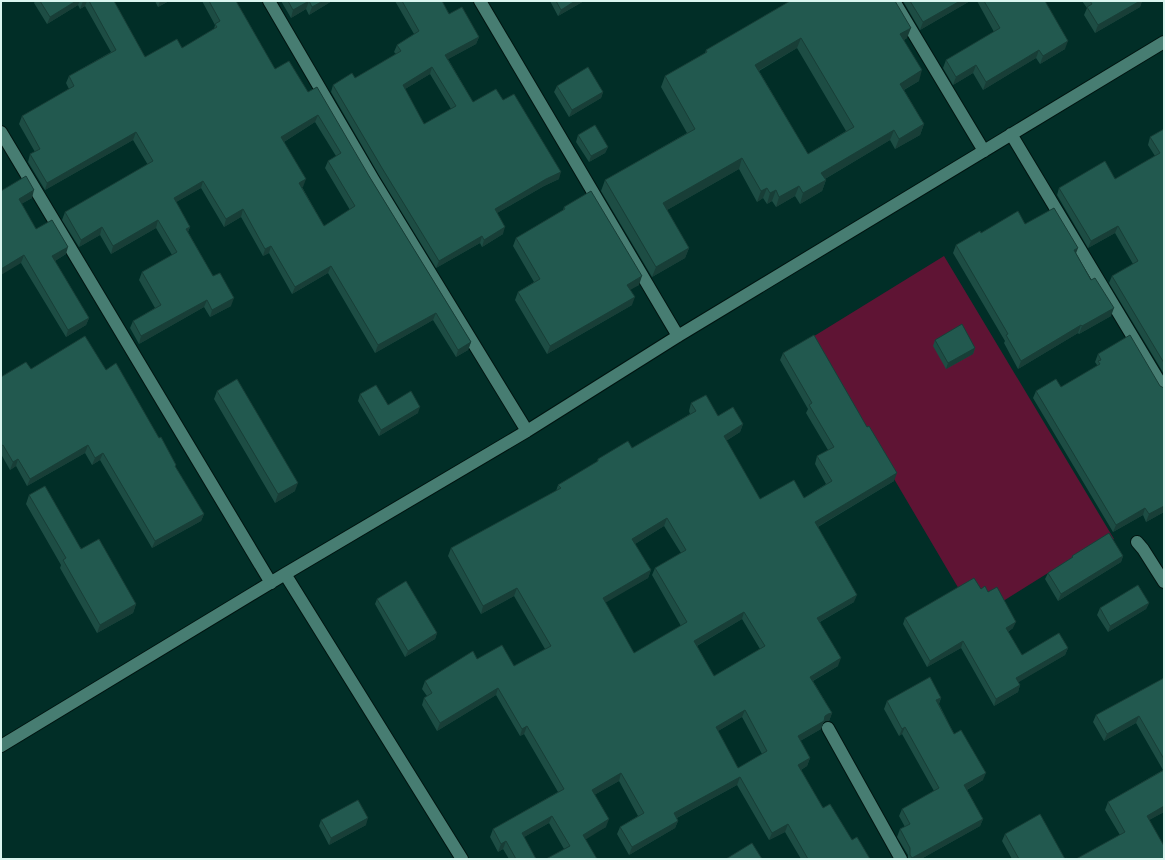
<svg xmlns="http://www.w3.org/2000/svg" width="1165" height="860" viewBox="0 0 1165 860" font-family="Overpass,sans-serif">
<rect width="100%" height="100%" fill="#012e27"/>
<path fill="#5f1434" d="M944,256L1114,539L1064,563L976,618L811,338Z"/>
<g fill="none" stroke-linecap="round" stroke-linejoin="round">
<defs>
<path id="minor" d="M269,1L373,179L527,431
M480,1L678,336
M894,1L984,151
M1,132L271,583
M1011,134L1164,389
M1137,542L1143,549L1164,582
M285,574L462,859
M828,728L901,859
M1,746L285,574L527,431L678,336L1164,42"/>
</defs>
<use href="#minor" stroke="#001410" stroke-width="14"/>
<use href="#minor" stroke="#477d72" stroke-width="12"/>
</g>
<path fill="#1d4d44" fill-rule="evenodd" d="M35,1H114L145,57L182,48L214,29L215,25L202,1H236L275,69L308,92L369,176L471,342L468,350L456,357L433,320L375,353L328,273L292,294L269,253L263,256L241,217L224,227L201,188L176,202L190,227L188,232L213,276L231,306L210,317L204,307L139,344L130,328L133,321L155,308L139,280L142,272L172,255L156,228L111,254L100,235L79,247L62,220L65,212L148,165L133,140L45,190L28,162L30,154L35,152L19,124L22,116L69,89L66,83L69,76L111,52L85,6L80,9L78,5L47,24L34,3ZM315,122L336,156L328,161L325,168L350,210L324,226L302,187H303L284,142Z
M155,1H169L158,7Z
M281,1H332L309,15L306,9L291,18Z
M395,1H442L449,14L479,37L476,44L448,59L473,102L503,100L559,179L544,186L497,213L503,234L482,247L480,243L436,268L379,175L331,92L333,85L355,78L396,54L394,52L397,45L414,34ZM430,74L451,109L424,124L405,89Z
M550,1H584L558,16Z
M790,1L907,38L904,40L919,81L904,90L924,124L920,135L895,149L890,140L825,179L826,180L822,191L800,204L795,196L776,207L772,201L767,204L763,198L757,202L739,169L667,210L689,248L685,258L652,277L601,191L605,180L687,133L661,87L665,76L705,53L706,50ZM797,48L846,131L808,154L759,71Z
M903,1H970L920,30Z
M977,1H1045L1065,49L1040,64L1036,58L983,90L973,73L953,85L943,68L946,60L994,32Z
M1082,1H1142L1140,7L1095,33L1084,15L1087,8Z
M557,86L603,92L601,98L569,117L554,92Z
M1164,129V374L1109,283L1112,276L1133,264L1115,233L1088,248L1057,195L1059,188L1115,179L1155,156L1148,145L1150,137Z
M578,135L608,147L605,153L589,162L576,142Z
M1,191L32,198L21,204L36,229L66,254L55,261L89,318L86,325L66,337L21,263Z
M564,207L639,285L630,289L632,305L547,354L515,300L518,292L534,282L513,246L516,238L563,210Z
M1025,224L1076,253L1111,316L1079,334L1078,333L1018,369L1004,343L1005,341L953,253L956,245L981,233Z
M935,340L975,348L973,354L946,369L933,346Z
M783,353L894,481L818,527L854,602L820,622L838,666L813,681L832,713L829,721H825L823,723L821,729L800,741L810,758L807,766L801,770L823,808L852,840L870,859H801L785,832L769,840L737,785L677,818L678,821L675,828L629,855L617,834L620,827L638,816L619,781L594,795L606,827L564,849L549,823L524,837L536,859H509L503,849L498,852L490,837L493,829L558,792L524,734L520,736L496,695L437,731L422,705L424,698L427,696L422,689L425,681L477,659L514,666L545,649L514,596L481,614L448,556L451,548L556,491L558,485L597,462L598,459L632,448L690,414L689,411L691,403L718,416L743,424L740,432L726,441L760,499L804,498L826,484L815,464L817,456L828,450L806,413L808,409L780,360ZM664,526L681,553L655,568L652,575L681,626L634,653L605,602L648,578L651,570L635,544ZM742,619L760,649L714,676L697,646ZM742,717L762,754L738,768L718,731Z
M1098,354L1160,386L1164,512L1146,522L1143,515L1113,532L1033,398L1036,391L1061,387L1097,366V365L1095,362Z
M31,369L106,370L159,438L176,465L175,467L204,514L201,521L152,548L100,460L92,465L85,453L27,486L16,466L10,470L1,454V377Z
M217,391L295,491L275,503L214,399Z
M360,394L388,405L418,413L379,436L358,401Z
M29,495L136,604L133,613L97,633L60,568L61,565L26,504Z
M1072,556H1123L1121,562L1058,601L1045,579L1048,573L1071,559Z
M981,589L988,592L1013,628L1008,632L1022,655L1068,648L1065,655L1018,682L1020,685L1018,692L994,706L961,648L927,667L903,624L905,618Z
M377,599L437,633L435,639L405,657L375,604Z
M1149,603L1146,609L1108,632L1097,615L1100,608Z
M1164,678V812L1120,835L1105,810L1108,802L1163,770L1136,723L1104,741L1093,722L1096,715Z
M941,698L939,704L954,734L983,780L967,790L983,819L980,826L921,859H908V855L897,837L900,829L905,827L899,816L902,809L934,791L902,734L899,736L884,709L887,701Z
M321,820L366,825L329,845L319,826Z
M1005,834L1065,859H1068H1012L1002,841Z"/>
<path fill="#183e37" d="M76,1H80L78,5L47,24L50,17Z
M83,1H87L85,6L80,9Z
M160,1H169L158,7Z
M309,1L306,9L291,18L293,10Z
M323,1H332L309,15L312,7Z
M575,1H584L558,16L561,10Z
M960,1H970L920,30L923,22Z
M1140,1H1142L1140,7L1095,33L1098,25Z
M911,28L907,38L897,44L900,34Z
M479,37L476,44L443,62L445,55Z
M801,38L797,48L751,75L755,65Z
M1068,41L1065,49L1040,64L1043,56Z
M1039,50L1036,58L983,90L986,82Z
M976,65L973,73L953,85L956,77Z
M432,67L430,74L400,92L403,85Z
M922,70L919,81L896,94L900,84Z
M603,92L601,98L569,117L572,110Z
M318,115L315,122L279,145L281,137Z
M924,124L920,135L895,149L899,139Z
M894,130L890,140L818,183L821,173Z
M136,132L133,140L45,190L47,183Z
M608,147L605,153L589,162L591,156Z
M742,158L739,169L660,214L663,203Z
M561,172L559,179L544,186L492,216L495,209L546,179Z
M306,179L303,187L296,190L299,183Z
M826,180L822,191L800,204L803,193Z
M203,181L201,188L171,205L174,198Z
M799,186L795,196L776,207L779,197Z
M767,188L763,198L757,202L761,191Z
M34,190L32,198L16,207L19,199Z
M776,190L772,201L767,204L770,193Z
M243,209L241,217L224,227L226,219Z
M158,220L156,228L111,254L113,246Z
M1118,226L1115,233L1088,248L1091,241Z
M102,227L100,235L79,247L81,240Z
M190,227L187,234L186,229Z
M505,227L503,234L482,247L484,240Z
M482,236L480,243L436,268L439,261Z
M271,246L269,253L263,256L265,249Z
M68,247L66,254L50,264L52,256Z
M689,248L685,258L652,277L656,267Z
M1078,248L1075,256L1074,250Z
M24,255L21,263L1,275V269Z
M331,266L328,273L292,294L295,287Z
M642,276L639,285L625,293L627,285Z
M635,297L632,305L547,354L550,346Z
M234,298L231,306L210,317L212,310Z
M207,300L204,307L139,344L141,336Z
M1114,308L1111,316L1079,334L1082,326Z
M436,313L433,320L375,353L378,345Z
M89,318L86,325L66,337L68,330Z
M1081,325L1078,333L1018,369L1021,361Z
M471,342L468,350L456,357L458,350Z
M975,348L973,354L946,369L948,363Z
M420,407L418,413L379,436L381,430Z
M743,424L740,432L721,444L724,436Z
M88,445L85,453L27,486L30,479Z
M103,453L100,460L92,465L95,458Z
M18,459L16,466L10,470L13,462Z
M897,473L894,481L812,530L815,522Z
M298,483L295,491L275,503L278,494Z
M1164,506V512L1146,522L1149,514Z
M1145,508L1143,515L1113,532L1116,525Z
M204,514L201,521L152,548L155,541Z
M667,518L664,526L630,547L632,539Z
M1123,556L1121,562L1058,601L1061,594Z
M651,570L648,578L600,606L603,598Z
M517,588L514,596L481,614L483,606Z
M857,595L854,602L814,625L817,618Z
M1149,603L1146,609L1108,632L1110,626Z
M136,604L133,613L97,633L100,625Z
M744,612L742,619L691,649L694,641Z
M1016,622L1013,628L1003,635L1006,628Z
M437,633L435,639L405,657L408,651Z
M963,641L961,648L927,667L930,661Z
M1068,648L1065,655L1014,685L1016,678Z
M841,658L838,666L807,684L810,677Z
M1020,685L1018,692L994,706L996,699Z
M498,688L496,695L437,731L440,723Z
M941,698L938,705L936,700Z
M745,710L742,717L713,734L716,727Z
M832,713L829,721H825L823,723L821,729L795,744L798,736L828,714Z
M1139,716L1136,723L1104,741L1107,734Z
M527,726L524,734L520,736L522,729Z
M905,727L902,734L899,736L902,729Z
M810,758L807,766L795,773L798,765Z
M621,773L619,781L589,798L592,790Z
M986,773L983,780L961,793L964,785Z
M740,777L737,785L671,821L674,813Z
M1164,806V812L1144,823L1147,816Z
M552,816L549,823L519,840L522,833Z
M368,818L366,825L329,845L331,838Z
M609,819L606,827L580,843L583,835Z
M983,819L980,826L921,859H912V858Z
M678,821L675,828L629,855L632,847Z
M788,824L785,832L769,840L772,833Z
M506,841L503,849L498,852L501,844Z"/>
<path fill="#22594f" stroke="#183e37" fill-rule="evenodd" d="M40,1H76L50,17Z
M89,1H114L145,57L177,39L182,48L217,27L215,24L220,21L209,1H236L275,69L289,61L308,92L317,87L369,176L471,342L458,350L436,313L378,345L331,266L295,287L271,246L265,249L243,209L226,219L203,181L174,198L190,227L186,229L213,276L220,273L234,298L212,310L207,300L141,336L133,321L161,305L142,272L177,252L158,220L113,246L102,227L81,240L65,212L153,161L136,132L47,183L30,154L40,149L22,116L74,86L69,76L116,50ZM318,115L341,153L328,161L355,206L324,226L299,183L306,179L281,137Z
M288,1H323L312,7L309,1L293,10Z
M402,1H442L449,14L462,7L479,37L445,55L473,102L496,89L503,100L514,94L561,172L546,179L495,209L505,227L484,240L482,236L439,261L382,168L333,85L352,73L355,78L401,51L397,45L419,31ZM432,67L456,106L424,124L403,85Z
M556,1H575L561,10Z
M790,1H895L911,28L900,34L922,70L900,84L924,124L899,139L894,130L821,173L826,180L803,193L799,186L779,197L776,190L770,193L767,188L761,191L742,158L663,203L689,248L656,267L605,180L695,129L665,76L707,52L706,50ZM801,38L854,127L808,154L755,65Z
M910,1H960L923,22Z
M984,1H1045L1068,41L1043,56L1039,50L986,82L976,65L956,77L946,60L1000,28Z
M1090,1H1140L1098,25L1087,7L1092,4Z
M588,67L603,92L572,110L557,86Z
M595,125L608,147L591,156L578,135Z
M1164,129V363L1112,276L1138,261L1118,226L1091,241L1059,188L1105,161L1115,179L1160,153L1150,137Z
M26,176L34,190L19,199L36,229L52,220L68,247L52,256L89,318L68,330L24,255L1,269V191Z
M591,191L642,276L627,285L635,297L550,346L518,292L540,279L516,238L565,209L564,207Z
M1054,208L1078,248L1074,250L1091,280L1095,278L1114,308L1082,326L1081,325L1021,361L1006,335L1008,334L956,245L980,231L981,233L1018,211L1025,224Z
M962,324L975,348L948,363L935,340Z
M814,335L867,427L869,426L897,473L815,522L857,595L817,618L841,658L810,677L832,713L828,714L825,716L824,721L798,736L810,758L798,765L823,808L830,804L852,840L857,837L870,859H808L788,824L772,833L740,777L674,813L678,821L632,847L620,827L644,813L621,773L592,790L609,819L583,835L597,859H546L570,846L552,816L522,833L536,859H516L506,841L501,844L493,829L564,789L527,726L522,729L498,688L440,723L424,698L432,693L425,681L473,651L477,659L502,645L514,666L551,646L517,588L483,606L451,548L561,488L558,485L598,461V459L628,441L632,448L696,411L691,403L706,395L718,416L733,407L743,424L724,436L760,499L794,480L804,498L832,481L817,456L834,447L809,405L812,403L783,353ZM667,518L686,550L655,568L687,622L634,653L603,598L651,570L632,539ZM744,612L765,646L714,676L694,641ZM745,710L767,751L738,768L716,727Z
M1130,335L1160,386L1164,388V506L1149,514L1145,508L1116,525L1036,391L1056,379L1061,387L1100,364L1098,361L1101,360L1098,354Z
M85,336L106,370L116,363L159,438L161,437L176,465L175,466L204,514L155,541L103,453L95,458L88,445L30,479L18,459L13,462L3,445L1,446V377L26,362L31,369Z
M237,379L298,483L278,494L217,391Z
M376,385L388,405L411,391L420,407L381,430L360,394Z
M45,486L81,549L99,539L136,604L100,625L63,560L66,558L29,495Z
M1109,533L1123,556L1061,594L1048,573L1073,557L1072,556Z
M974,578L981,589L985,586L988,592L997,587L1016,622L1006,628L1022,655L1059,633L1068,648L1016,678L1020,685L996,699L963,641L930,661L905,618Z
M406,581L437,633L408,651L377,599Z
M1138,585L1149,603L1110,626L1100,608Z
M930,677L941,698L936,700L954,734L961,730L986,773L964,785L983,819L912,858L910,855V848L900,829L910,824L902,809L939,788L905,727L902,729L887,701Z
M1164,678V759L1139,716L1107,734L1096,715Z
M1164,770V806L1147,816L1164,846V859H1076L1125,832L1108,802Z
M358,800L368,818L331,838L321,820Z
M1040,814L1065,859L1067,858L1068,859H1019L1005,834Z
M752,843L762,859H726Z"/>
<rect width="1165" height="860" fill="none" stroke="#daf5ef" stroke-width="4"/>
</svg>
